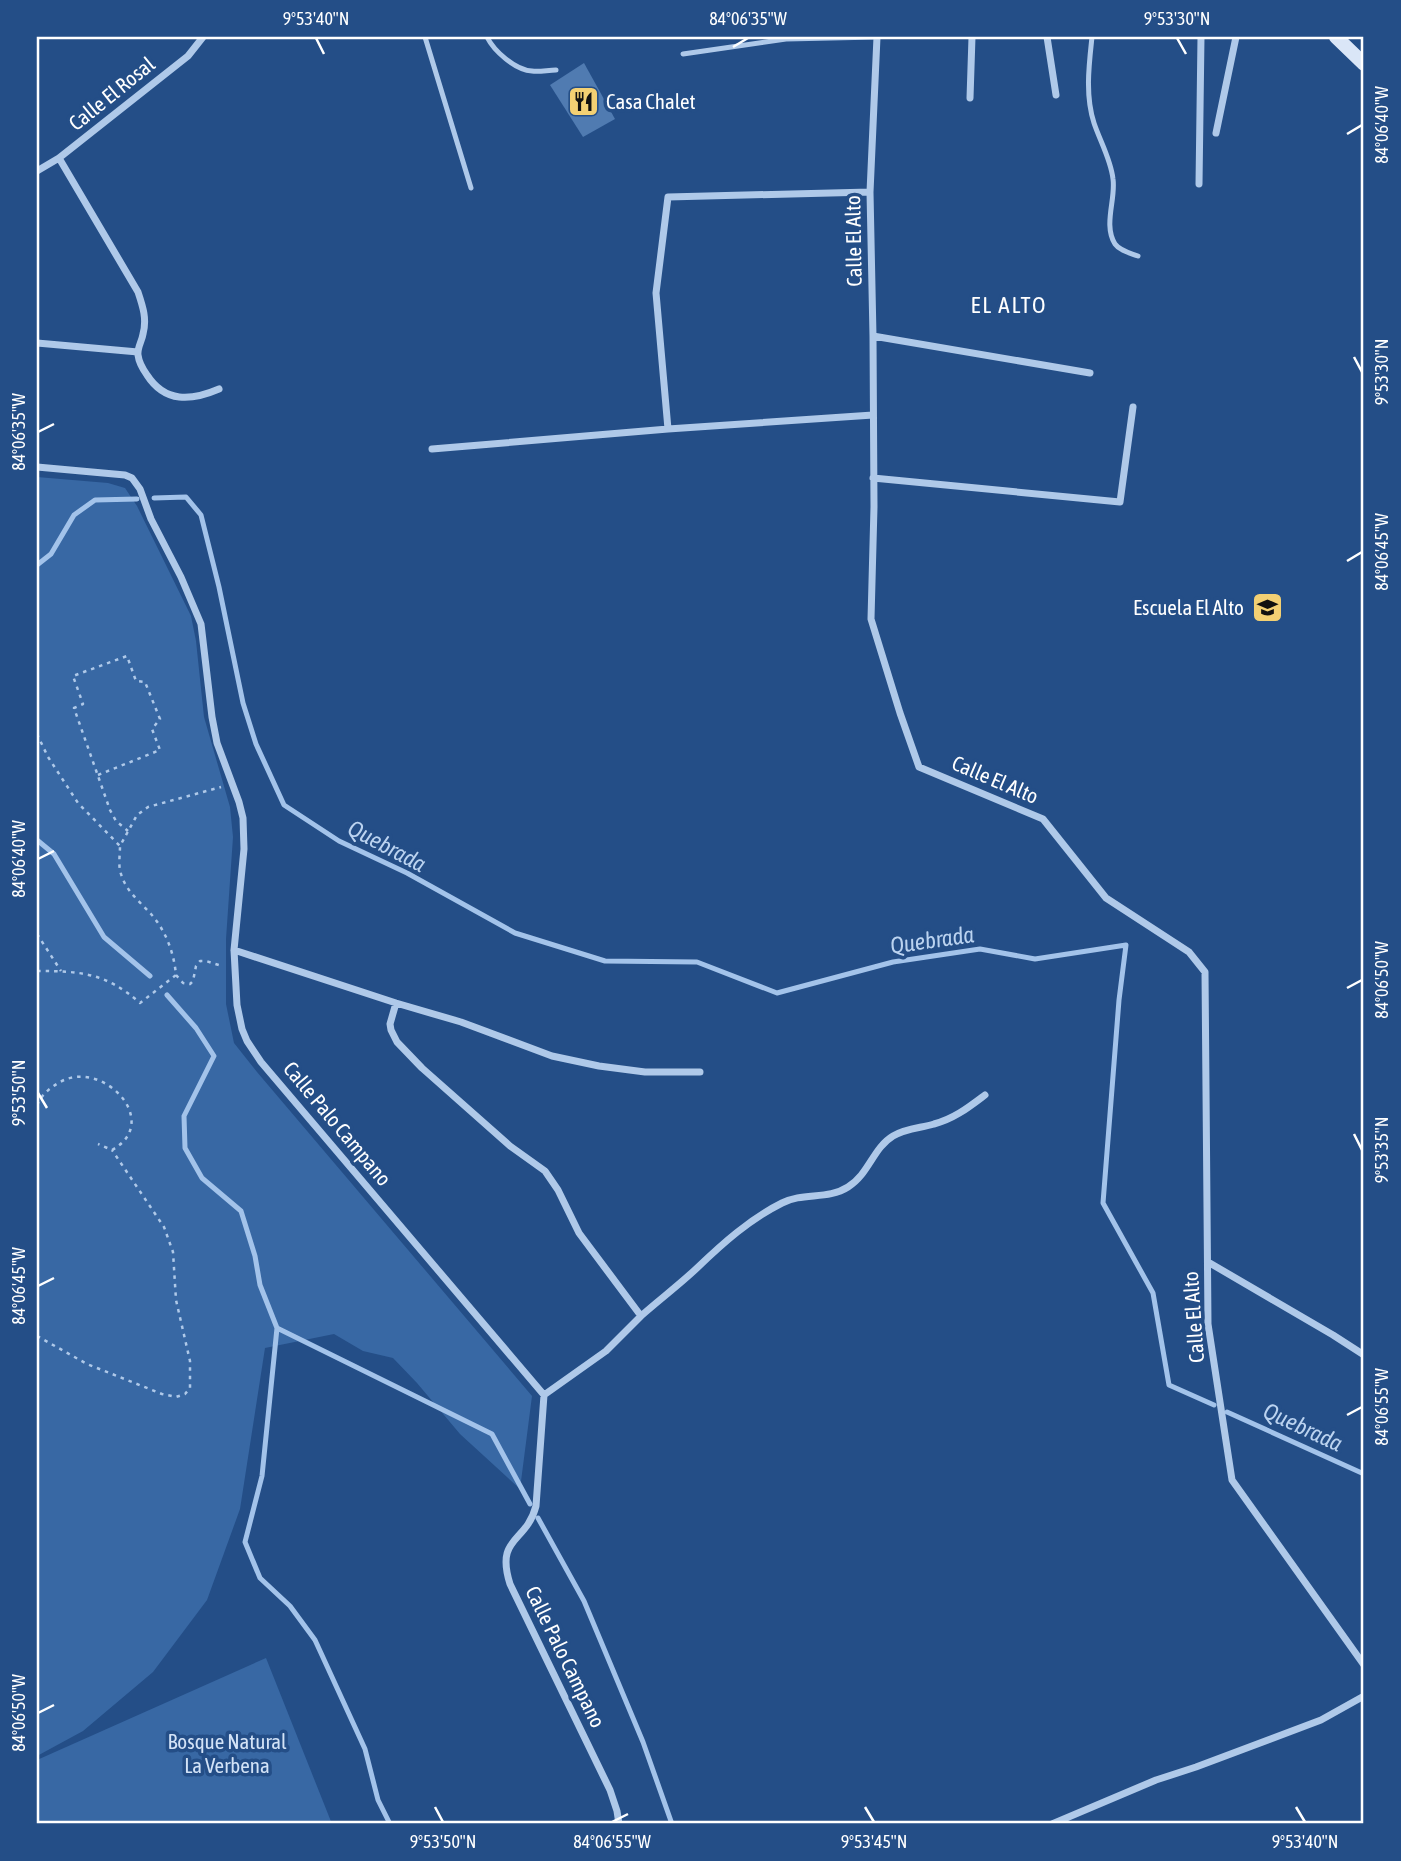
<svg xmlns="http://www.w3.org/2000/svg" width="1401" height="1861" viewBox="0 0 1401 1861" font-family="'Asap Condensed',sans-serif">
<rect width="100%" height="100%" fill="#244e87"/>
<path fill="#3868a4" d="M37,477L108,483L125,488L137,506L191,616L196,641L204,717L230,807L233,837L226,939V1004L234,1043L257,1072L532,1396L520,1489L460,1434L417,1383L393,1358L363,1351L334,1334L265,1348L240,1509L207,1600L153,1672L83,1731L37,1756Z
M266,1658L332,1824H37V1760Z"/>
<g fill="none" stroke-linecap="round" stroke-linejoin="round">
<path stroke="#a3c3ea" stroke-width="5" d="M154,498L186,497L201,515L219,587L243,703L256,744L284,805L339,841L407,873L515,933L605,961L697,962L777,993L893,962L980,949L1035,959L1126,945L1119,1000L1103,1203L1153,1293L1169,1385L1214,1405
M37,565L51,554L74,515L95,500L137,499
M37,840L54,854L104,937L150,976
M167,995L196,1028L214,1056L184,1116L185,1148L202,1178L241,1211L255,1256L260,1285L277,1328L262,1476L245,1542L260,1578L290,1606L315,1640L365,1749L378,1800L390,1824
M277,1328L492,1434L530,1504
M1227,1412L1364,1474
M538,1518L584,1601L643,1742L672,1824"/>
</g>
<path fill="#507bb1" d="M584,63L615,119L583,137L550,85Z"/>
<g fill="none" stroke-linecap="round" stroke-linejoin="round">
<path stroke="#afc9e9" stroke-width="2.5" stroke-dasharray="3.5 5" stroke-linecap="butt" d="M37,734L48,757L78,803L120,846L137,815L148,807L221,787
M98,775L160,750L152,729L160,719L145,682L136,681L127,656L73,676L83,704L74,708L110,810L116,821L128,831
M37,934L61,971
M37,971C81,971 106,973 140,1003L176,975C174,953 166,931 151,914C140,902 126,891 121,874C118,866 120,855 120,846
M176,975L183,983L190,984L193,981L196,966L200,961H206L222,966
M37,1105C42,1094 50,1088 60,1082C103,1058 163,1122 112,1150L98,1144
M37,1336L87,1364L162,1394L176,1397L185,1394L190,1388V1361L176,1300L173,1252L164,1227L112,1150"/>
<path stroke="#afc9e9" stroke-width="5" d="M425,37L471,188
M487,37C494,51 515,70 532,71C540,72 548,70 556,70
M1092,37C1089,65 1085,95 1094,123C1100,141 1111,160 1113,179C1116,199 1103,225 1115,244C1120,251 1130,253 1138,256
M683,54L786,39L877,37"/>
<path stroke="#afc9e9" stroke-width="7" d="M877,37L870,192L873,336L874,507L871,619L900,713L919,767L1043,819L1106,898L1189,952L1205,972L1208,1324L1232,1480L1364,1665
M1047,37L1056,95
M970,98L972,37
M1216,133L1236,37
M59,158L138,292C143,307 147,319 143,334C142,341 137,348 138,355C139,363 142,368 147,375C165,403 191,401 219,389
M37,171L59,158L188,56L203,37
M1199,184L1201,37
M873,336L1090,373
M37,343L138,352
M668,429L656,293L668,197L870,192
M432,449L668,429L873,415
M37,467L125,475L132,478L140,489L151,519L181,577L201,624L212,717L217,743L239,802L243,818L244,849L234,950L237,1005L242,1029L247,1041L261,1062L544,1395L536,1506C526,1544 495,1536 510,1584L610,1790L617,1811L619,1824
M873,478L1120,502L1133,407
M234,950L396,1003L461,1022L552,1056L599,1066L645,1072H700
M396,1003L390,1024L391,1030L397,1042L422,1068L510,1146L545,1171L558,1190L579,1233L641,1316L606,1351L544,1395
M1208,1262L1333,1335L1364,1355
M641,1316C659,1300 679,1285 697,1268C723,1243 750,1219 782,1203C803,1192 828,1200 848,1187C869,1174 873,1148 893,1136C906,1128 921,1128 934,1124C954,1119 969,1107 985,1095
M1052,1824L1156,1780L1196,1767L1321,1720L1364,1696"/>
<path stroke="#dae6f7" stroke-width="14" d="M1336,37L1364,64"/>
</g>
<path fill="none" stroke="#fff" stroke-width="2.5" d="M316,38L324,54M1177,38L1186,54M733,47L748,38M1347,134L1362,125M1354,357L1362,372M38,432L54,424M1347,561L1362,552M38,859L54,851M1347,988L1362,980M38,1093L47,1108M1354,1134L1362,1150M38,1286L54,1278M1347,1415L1362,1407M38,1713L54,1705M435,1807L443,1822M865,1807L874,1822M1296,1807L1305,1822M612,1822L628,1814"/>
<defs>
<symbol id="restaurant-square" viewBox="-11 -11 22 22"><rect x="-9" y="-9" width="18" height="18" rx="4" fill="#f3d073" stroke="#244e87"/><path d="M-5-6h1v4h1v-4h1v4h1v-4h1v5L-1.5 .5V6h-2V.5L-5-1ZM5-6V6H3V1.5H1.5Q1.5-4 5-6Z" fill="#111"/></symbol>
<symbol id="school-square" viewBox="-11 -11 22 22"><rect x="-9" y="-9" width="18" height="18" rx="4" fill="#f3d073" stroke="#244e87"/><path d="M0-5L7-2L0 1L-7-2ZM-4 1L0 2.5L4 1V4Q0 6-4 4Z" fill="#111"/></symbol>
</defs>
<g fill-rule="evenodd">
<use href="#restaurant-square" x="566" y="84" width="35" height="35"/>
<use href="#school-square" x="1250" y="590" width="35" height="35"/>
</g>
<g text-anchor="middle" stroke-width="7" stroke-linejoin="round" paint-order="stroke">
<g font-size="21" fill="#fff" stroke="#244e87">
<text transform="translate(112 94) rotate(-39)" y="7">Calle El Rosal</text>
<text transform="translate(854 241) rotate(-91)" y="7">Calle El Alto</text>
<text transform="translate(995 780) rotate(23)" y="7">Calle El Alto</text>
<text transform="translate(337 1124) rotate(50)" y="7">Calle Palo Campano</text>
<text transform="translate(1194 1317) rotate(-94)" y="7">Calle El Alto</text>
<text transform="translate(565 1657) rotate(64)" y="7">Calle Palo Campano</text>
</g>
<g font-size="21" fill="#fff" stroke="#244e87" text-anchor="start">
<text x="606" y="109">Casa Chalet</text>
<text x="1244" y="615" text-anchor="end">Escuela El Alto</text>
</g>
<g font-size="21" fill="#d3e3f7" stroke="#244e87">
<text x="227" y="1749">Bosque Natural<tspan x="227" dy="24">La Verbena</tspan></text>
</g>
<g font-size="23" letter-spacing="2" fill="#fff" stroke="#244e87">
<text x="1009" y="313">EL ALTO</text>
</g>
<g font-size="23" font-style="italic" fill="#bbd3f0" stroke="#244e87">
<text transform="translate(387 846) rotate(28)" y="8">Quebrada</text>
<text transform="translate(932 940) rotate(-8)" y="8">Quebrada</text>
<text transform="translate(1303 1427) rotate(25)" y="8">Quebrada</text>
</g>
</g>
<rect width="1401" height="1861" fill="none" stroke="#244e87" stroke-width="77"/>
<rect x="38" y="38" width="1324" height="1784" fill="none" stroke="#fff" stroke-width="2.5"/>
<g font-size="18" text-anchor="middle" fill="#fff">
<text x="316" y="25">9°53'40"N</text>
<text x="748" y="25">84°06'35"W</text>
<text x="1177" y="25">9°53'30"N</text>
<text transform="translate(1382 125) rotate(-90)" y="6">84°06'40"W</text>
<text transform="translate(1382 372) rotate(-90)" y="6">9°53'30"N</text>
<text transform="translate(19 432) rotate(-90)" y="6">84°06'35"W</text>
<text transform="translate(1382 552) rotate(-90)" y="6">84°06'45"W</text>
<text transform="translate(19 859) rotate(-90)" y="6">84°06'40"W</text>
<text transform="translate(1382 980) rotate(-90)" y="6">84°06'50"W</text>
<text transform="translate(19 1093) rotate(-90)" y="6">9°53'50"N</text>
<text transform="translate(1382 1150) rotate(-90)" y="6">9°53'35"N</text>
<text transform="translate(19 1286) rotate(-90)" y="6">84°06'45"W</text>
<text transform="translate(1382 1407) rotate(-90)" y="6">84°06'55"W</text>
<text transform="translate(19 1713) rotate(-90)" y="6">84°06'50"W</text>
<text x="443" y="1848">9°53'50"N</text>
<text x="612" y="1848">84°06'55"W</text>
<text x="874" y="1848">9°53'45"N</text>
<text x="1305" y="1848">9°53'40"N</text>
</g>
</svg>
